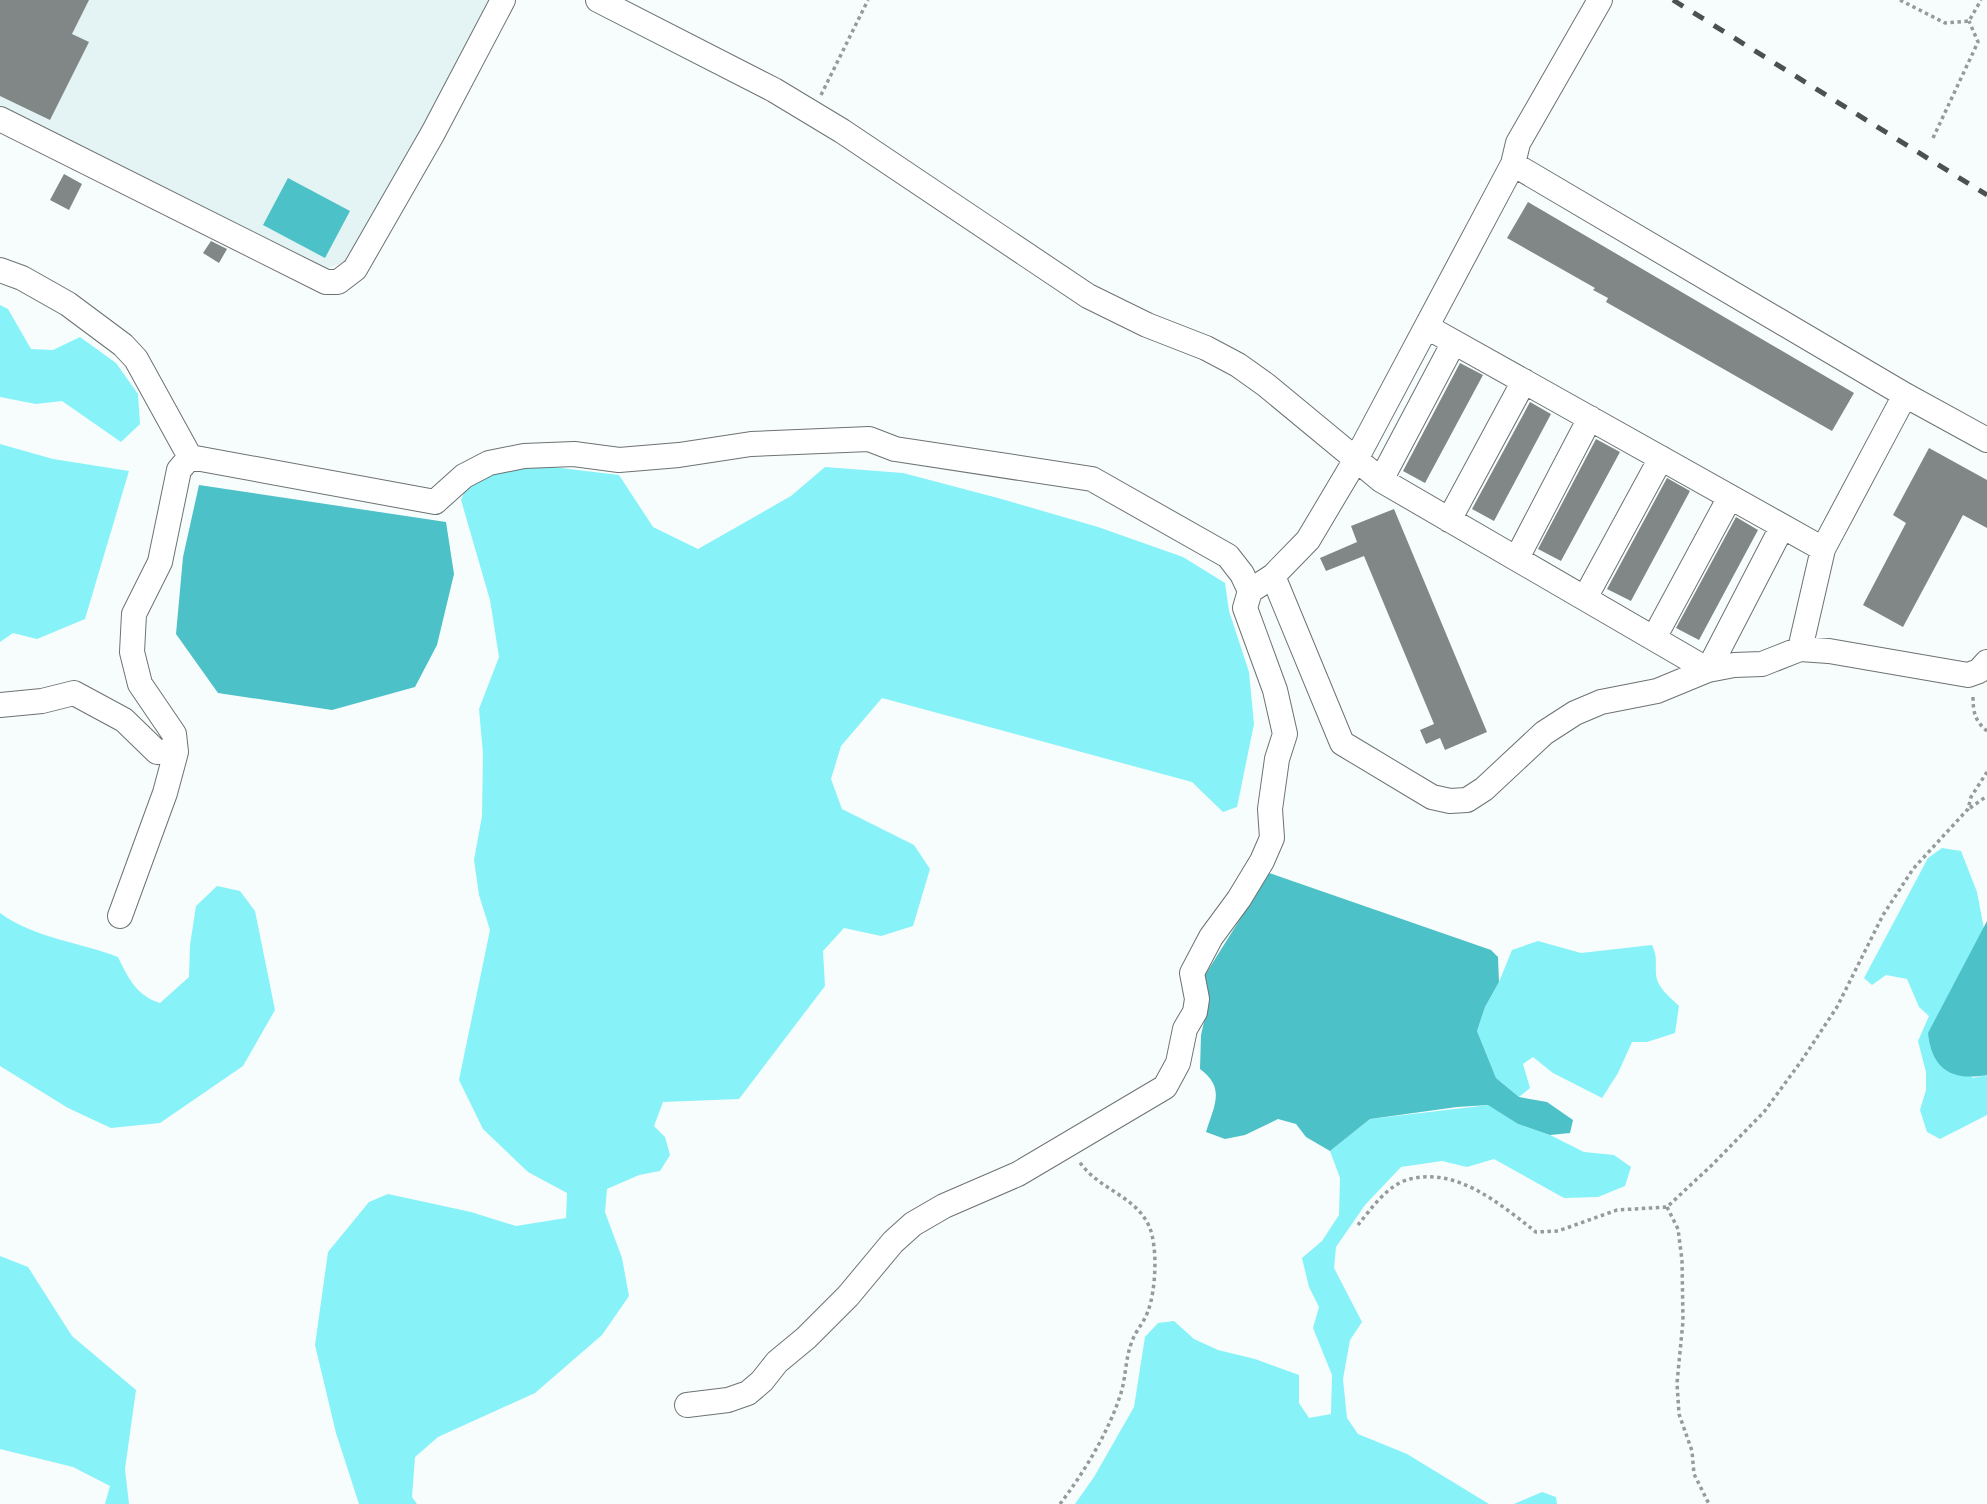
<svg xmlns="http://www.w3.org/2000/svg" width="1987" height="1504" viewBox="0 0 1987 1504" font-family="Commissioner,sans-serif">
<rect width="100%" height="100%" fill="#f7fdfd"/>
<path fill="#e4f4f4" d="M0,0H490L415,152L344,262L316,273L0,112Z"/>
<path fill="#87f2f8" d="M0,305L8,309L31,349L53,350L80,337L116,363L138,394L140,424L121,442L62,401L36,404L0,397Z
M0,444L53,459L129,471L85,619L37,639L13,633L0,642Z
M496,465L544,466L619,475L653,527L698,549L791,496L825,467L903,473L998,498L1098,527L1183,557L1225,583L1229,611L1249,672L1254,724L1237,807L1223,812L1192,782L882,698L841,746L831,779L842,809L914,845L930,869L913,926L881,936L844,928L823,951L825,986L739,1099L663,1102L654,1126L665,1137L670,1155L660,1171L639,1175L607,1189L605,1212L622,1258L629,1296L602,1335L535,1393L438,1437L415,1457L412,1497L417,1504H359L336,1433L315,1345L328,1252L369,1202L388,1194L471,1212L516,1226L566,1218L567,1193L528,1172L483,1129L459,1080L490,930L479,895L474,860L482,816L483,754L479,709L499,657L490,600L461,500L469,481Z
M1942,848L1961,851L1977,892L1984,929L1928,1034L1973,1078L1987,1075V1115L1940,1139L1927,1132L1920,1110L1926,1090V1072L1918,1041L1929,1016L1919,1007L1907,979L1886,975L1872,985L1864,978L1928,858Z
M217,886L240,891L255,911L275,1010L243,1066L160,1123L111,1128L68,1108L0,1066V913C34,938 79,942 118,957C128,978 137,996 160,1003L189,977L190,945L196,906Z
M1538,941L1581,953L1652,945C1658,959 1655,960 1656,973C1656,987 1670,997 1679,1006L1675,1033L1647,1042H1632L1618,1073L1602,1098L1553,1073L1533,1057L1523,1064L1530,1088L1519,1097L1496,1078L1477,1031L1485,1007L1499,982L1512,950Z
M1489,1105L1518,1124L1550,1135L1584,1152L1614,1155L1631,1167L1625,1186L1598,1197L1564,1198L1494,1159L1467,1167L1442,1161L1401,1167L1365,1205L1336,1247L1334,1268L1362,1322L1350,1340L1343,1379L1347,1418L1358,1434L1407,1454L1489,1504H1075L1094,1477L1134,1407L1145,1337L1158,1323L1174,1321L1194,1339L1218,1350L1255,1359L1299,1375V1403L1309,1418L1331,1414L1332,1375L1313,1328L1319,1307L1309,1287L1302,1258L1322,1241L1339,1215L1340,1178L1330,1151L1370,1119Z
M0,1256L28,1267L72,1336L136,1390L125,1469L129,1504H105L110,1486L73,1467L0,1449Z
M1542,1492L1556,1497L1557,1504H1514Z"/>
<path fill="#4cc1c7" d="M288,178L350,211L325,258L263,225Z
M199,485L446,522L454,574L437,645L415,687L332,710L218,693L176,634L183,557Z
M1269,873L1491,950L1498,957L1499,982L1485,1007L1477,1031L1496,1078L1519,1097L1547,1102L1573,1120L1570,1133L1550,1135L1518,1124L1488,1105L1457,1107L1370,1119L1330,1151L1306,1137L1296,1124L1278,1119L1245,1135L1225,1139L1206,1132C1214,1106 1226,1088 1200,1069L1201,1035L1208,1005L1205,975Z
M1987,921V1075C1952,1081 1932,1070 1928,1033Z"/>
<path fill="#818787" d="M0,0H89L72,34L89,42L50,120L0,96Z
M64,174L82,184L69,210L50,200Z
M1528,202L1854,393L1832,431L1606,302L1608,298L1593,290L1595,288L1507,238Z
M211,241L227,249L219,263L203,253Z
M1460,363L1483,375L1425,483L1403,471Z
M1530,402L1551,414L1494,521L1472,509Z
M1596,439L1620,452L1561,561L1538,549Z
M1929,448L1987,480V528L1963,515L1903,627L1863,605L1906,523L1893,515Z
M1667,478L1690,491L1631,601L1607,589Z
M1394,509L1487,732L1445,750L1440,738L1426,744L1420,730L1434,724L1364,556L1326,571L1320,558L1357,542L1351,526Z
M1736,517L1758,530L1699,640L1676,628Z"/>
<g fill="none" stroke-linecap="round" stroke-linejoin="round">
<defs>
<path id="street" d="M598,0L774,90L842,131L1088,296L1147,325L1206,348L1238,365L1266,385L1381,480L1708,670
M0,119L326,282H338L355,269L433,133L503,0
M1513,164L1905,395L1987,440
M0,270L22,278L68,304L123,345L136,359L190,457L435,502L464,476L489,463L524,456L574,454L619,460L679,455L751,444L869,439L895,449L1092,479L1228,556L1242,574L1250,591
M1427,327L1823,549L1905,395
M1381,480L1454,342
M1449,520L1524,381
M1517,558L1590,418
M1273,576L1342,743L1432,797L1450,801L1467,800L1484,789L1544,733L1575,713L1601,702L1657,691L1708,670L1734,665L1762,664L1800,649L1829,651L1968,675L1979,671L1987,662
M1585,598L1661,458
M1654,638L1730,497
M1800,649L1823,549
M1708,670L1782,527
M0,705L42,701L74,693L124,720L157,752H176
M120,916L165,793L176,752L174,734L140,684L132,652L134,614L160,562L179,470L190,457
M687,1405L728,1400L748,1393L762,1381L777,1362L806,1338L848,1296L893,1242L913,1224L944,1206L1018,1174L1165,1087L1178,1063L1185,1029L1195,1012L1197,999L1192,973L1211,937L1239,899L1262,861L1272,838L1270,809L1277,759L1285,734L1275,690L1245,608L1250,591L1273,576L1308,540L1355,461L1513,164L1518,143L1600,0"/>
</defs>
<use href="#street" stroke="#6d7272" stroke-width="26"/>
<path stroke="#969a9a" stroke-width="3.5" stroke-dasharray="3.5 3.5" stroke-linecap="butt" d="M1900,0L1945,23L1969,21L1981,0
M821,95L868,0
M1933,138L1978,42L1969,21
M1973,697C1973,712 1975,721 1987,731
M1970,808L1987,796
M1667,1207L1678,1229L1682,1260L1683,1321L1677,1383L1679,1414L1692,1451L1694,1474L1709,1504
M1358,1225C1371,1209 1388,1184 1410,1179C1458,1167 1501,1205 1536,1232L1558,1231L1617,1210L1667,1207L1712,1165L1764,1112L1802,1060L1837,1007L1883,915L1913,869L1968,809L1971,797L1987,772
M1060,1504C1083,1474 1108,1433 1120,1396C1126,1379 1125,1361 1131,1344C1135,1331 1144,1323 1148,1311C1156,1290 1158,1246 1149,1226C1135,1195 1097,1189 1079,1161"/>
<use href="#street" stroke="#fff" stroke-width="24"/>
<path stroke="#4d5050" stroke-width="5" stroke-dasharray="12 12" stroke-linecap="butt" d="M1673,0L1987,195"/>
</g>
</svg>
